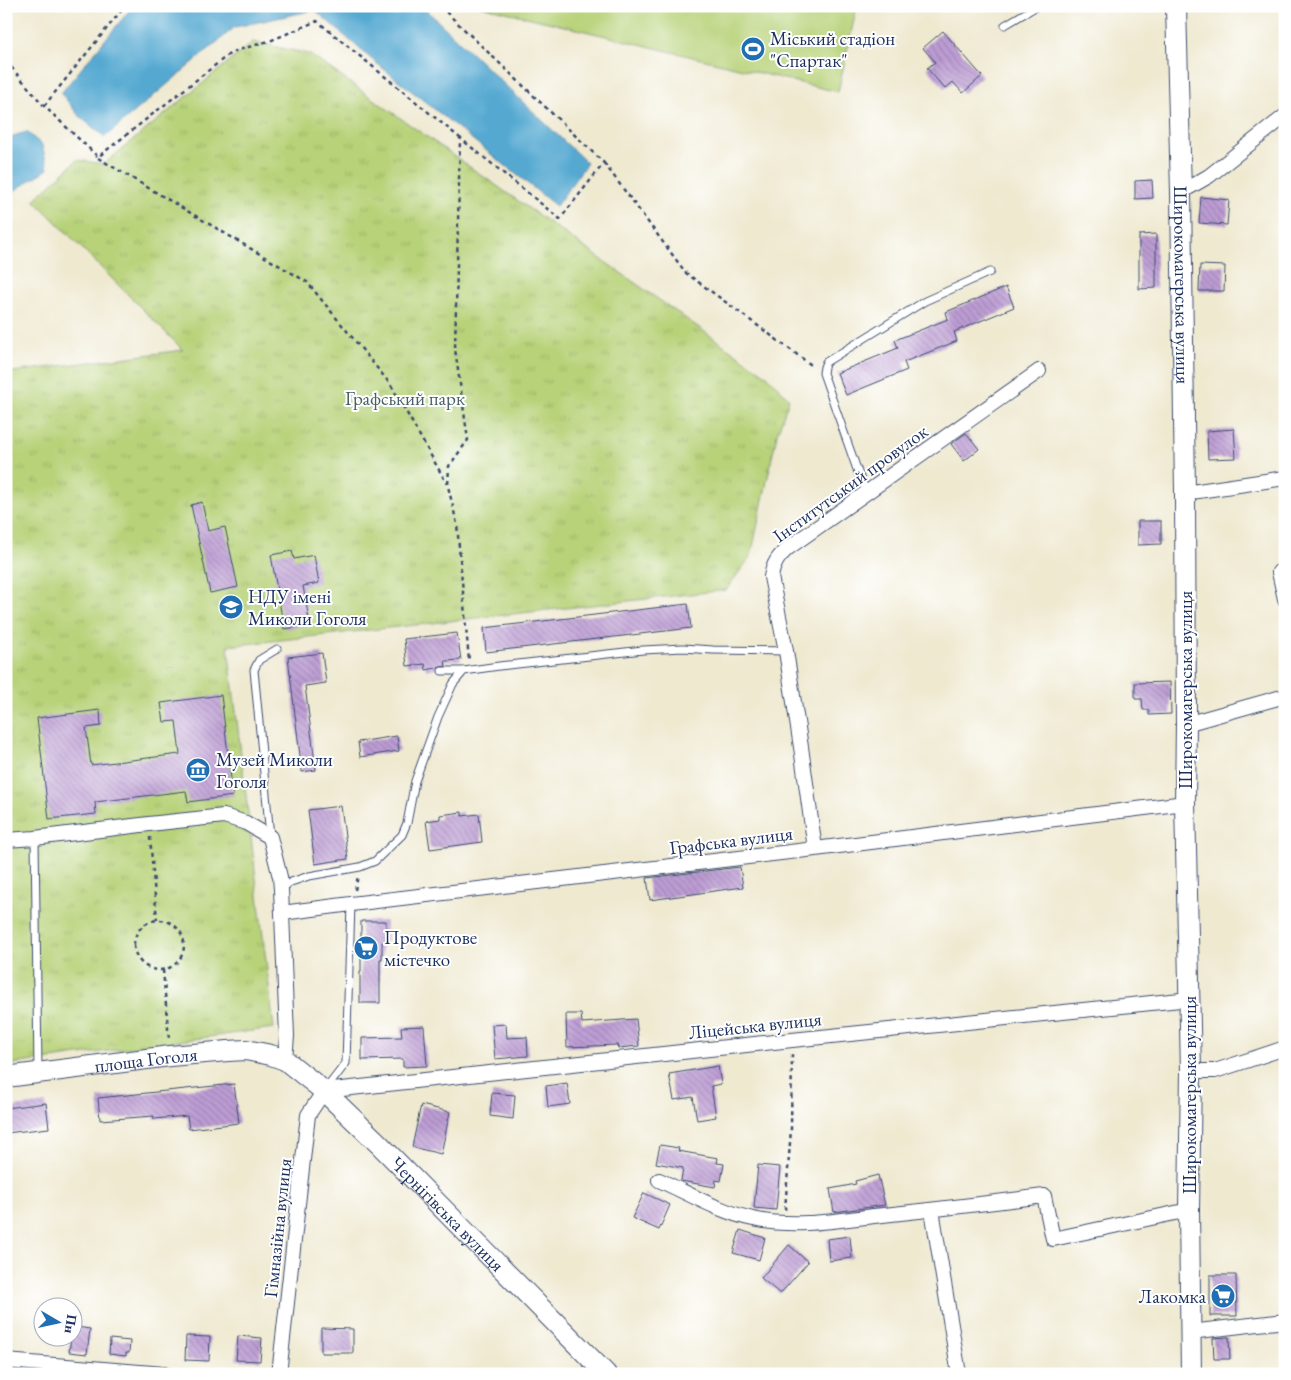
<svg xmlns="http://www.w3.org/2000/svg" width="1291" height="1380" viewBox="0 0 1291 1380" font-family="'EB Garamond',serif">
<defs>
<pattern id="park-tufts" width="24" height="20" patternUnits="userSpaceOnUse" patternTransform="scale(1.25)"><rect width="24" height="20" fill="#b7d278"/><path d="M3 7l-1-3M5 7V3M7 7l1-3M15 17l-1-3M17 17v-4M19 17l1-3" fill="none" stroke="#9db56a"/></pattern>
<pattern id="building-back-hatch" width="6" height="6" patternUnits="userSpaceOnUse" patternTransform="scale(1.25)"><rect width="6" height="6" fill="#bd9dd4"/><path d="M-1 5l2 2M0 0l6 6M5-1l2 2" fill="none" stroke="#9980af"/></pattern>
</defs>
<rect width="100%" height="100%" fill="#fff"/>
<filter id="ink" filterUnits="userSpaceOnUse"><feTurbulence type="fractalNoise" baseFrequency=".02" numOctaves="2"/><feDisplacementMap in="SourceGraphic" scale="10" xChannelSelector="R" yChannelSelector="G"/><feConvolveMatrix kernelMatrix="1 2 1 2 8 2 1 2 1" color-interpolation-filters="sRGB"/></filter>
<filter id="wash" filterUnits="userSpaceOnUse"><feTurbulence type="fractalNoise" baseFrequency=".0096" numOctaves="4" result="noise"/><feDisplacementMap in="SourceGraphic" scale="20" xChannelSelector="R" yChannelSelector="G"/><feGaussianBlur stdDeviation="1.12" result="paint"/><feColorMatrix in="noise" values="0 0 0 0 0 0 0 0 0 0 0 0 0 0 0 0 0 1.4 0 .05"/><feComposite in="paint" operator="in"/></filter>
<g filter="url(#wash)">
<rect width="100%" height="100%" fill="#efe9d0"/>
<path fill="#b7d278" stroke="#69806b" d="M481,6H857L838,92Z"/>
<path fill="url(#park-tufts)" stroke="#69806b" d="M253,42L309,54L769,377L789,399L777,434L751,556L726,590L228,646L274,1028L6,1065V373L183,350L34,200L77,160L104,164Z"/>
<path fill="#55a9d1" stroke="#386c98" d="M133,6H422L587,163L556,206L370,58L315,10L235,27L105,137L80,117L61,93Z
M27,132L42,145L48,169L6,196V141L16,135Z"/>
<g id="blocks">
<path fill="url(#building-back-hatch)" d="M943,31L982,76L963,93L953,82L945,89L927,68L935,62L923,48Z
M1152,180L1153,198L1135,199V181Z
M1201,197L1229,200L1227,225L1199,223Z
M1156,234V288L1139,289V235Z
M1200,265L1225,266L1224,291H1199Z
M1006,287L1014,307L954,332L957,341L904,362L907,370L846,395L837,373L898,348L895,340L948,319L946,312Z
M1234,429L1236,458L1208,459L1207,431Z
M966,433L979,449L964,461L951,444Z
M202,502L208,531L225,527L238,587L210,593L191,505Z
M1138,521H1161V544L1138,545Z
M292,551L294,559L314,555L319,583L303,586L310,625L284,629L271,555Z
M688,604L691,628L486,652L484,628Z
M457,633L461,660L445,661L446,666L426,670L425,664L407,666L404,639Z
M322,653L326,683L305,686L316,770L302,772L288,657Z
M1170,682L1171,714L1149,715V710H1143L1142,699H1135V683Z
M221,695L233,796L188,802L186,791L95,802L96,814L49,819L37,718L100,710L101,726L86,728L91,765L180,754L176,721L164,722L161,703Z
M397,736L399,751L360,757L358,742Z
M341,806L348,859L315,864L308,810Z
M462,812V816L479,814L482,842L430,849L426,821L440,819V815Z
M740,867L743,887L650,900L647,878Z
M361,921H386V942H382V959H380V1003H360V972H361Z
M566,1014H581L582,1023L636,1019L639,1046L618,1048L617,1045L567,1047Z
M506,1024L507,1038L527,1037L528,1056L495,1059L492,1025Z
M424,1026L427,1066L403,1067V1059L362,1060V1038L402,1037L401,1027Z
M718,1066L721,1084L711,1086L716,1117L697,1120L693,1097L674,1100L669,1074Z
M567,1083L570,1104L548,1107L546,1086Z
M234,1084L239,1123L189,1129L187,1116L154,1119V1116L100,1120L98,1098Z
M492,1093L515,1095L513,1119L490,1116Z
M46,1103L49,1128L6,1133V1108Z
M421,1105L450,1112L441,1154L412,1147Z
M660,1145L679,1148L678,1151L718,1158L717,1163L724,1164L721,1181L716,1180L715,1187L681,1181L683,1168L656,1163Z
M758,1165L780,1167L776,1210L754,1208Z
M878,1175L885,1205L834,1212L830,1189L856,1184L855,1181Z
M644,1193L670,1205L659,1230L632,1218Z
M740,1230L765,1238L759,1260L733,1253Z
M850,1236L852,1258L829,1261L827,1239Z
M789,1245L808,1262L780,1294L761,1278Z
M1210,1275H1236L1237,1316H1210Z
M76,1327L90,1329L87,1354L69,1352L71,1338H72V1328Z
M321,1328L353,1329V1353H321Z
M186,1336L210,1337L209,1361L185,1360Z
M238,1336L262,1338L260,1361L236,1360Z
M1229,1337L1230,1359H1214L1213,1338Z
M110,1339L130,1341L129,1353H126V1356L109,1354Z"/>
</g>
</g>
<g filter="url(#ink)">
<use href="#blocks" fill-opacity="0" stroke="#3b4b6f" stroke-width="1"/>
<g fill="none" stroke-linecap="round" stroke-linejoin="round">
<defs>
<path id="lane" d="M1005,25L1037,6
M867,492L860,478L823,373L824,367L826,362L925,301L990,272
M442,671H464L499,666L643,650L683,648L713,650L786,651
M270,836L254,670L259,660L277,649
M35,838L38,1070
M281,889L291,882L309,876L360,867L375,861L402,835L407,823L415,781L438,717L453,684L464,671
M326,1089L346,1063L351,904"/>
<path id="street" d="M1181,192L1209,176L1285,116
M1185,493L1285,478
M1279,572L1285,599
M1186,724L1285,696
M6,840L35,838L149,824L224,816L246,823L270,837L280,877L281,889L287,1036L285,1060
M815,849L801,747L786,651L771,577C773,564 778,557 788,548L1039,371
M282,913L351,904L815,849L1185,803
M1191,1071H1215L1285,1048
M659,1180C690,1194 720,1212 753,1219C793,1228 834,1221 874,1216C931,1210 988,1203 1044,1196L1053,1239L1189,1210
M932,1210L959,1374
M1190,1332L1285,1321
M6,1361L164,1374
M279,1374L308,1115L324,1091L792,1040L1190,999"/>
<g id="secondary">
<path id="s1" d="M1176,6L1181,192L1185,493L1186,724L1185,803L1191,1071L1189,1210L1191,1374"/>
<path id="s2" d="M6,1077L170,1056L228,1051L246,1050L271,1055L285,1060L324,1091L379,1144L606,1374"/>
</g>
</defs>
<use href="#lane" stroke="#3b4b6f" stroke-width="9"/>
<use href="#street" stroke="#3b4b6f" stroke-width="16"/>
<use href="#secondary" stroke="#3b4b6f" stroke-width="22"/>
<path stroke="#3b4b6f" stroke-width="2.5" stroke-dasharray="4 4" stroke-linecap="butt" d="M441,6L446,12L604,163L560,219L460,138
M6,61L44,106L98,157L232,52L272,40L317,21L460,138L455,349L468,440L449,466L448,486L457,524L469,661
M44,106L125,6
M98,158L307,282L391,385L447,484
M604,163L686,273L814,367
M150,837L157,920
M355,890L358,876
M134 945a25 25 0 1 1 50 0a25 25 0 1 1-50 0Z
M163,970L169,1040
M785,1210L791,1129L792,1053"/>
<use href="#lane" stroke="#fff" stroke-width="7"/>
<use href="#street" stroke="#fff" stroke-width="14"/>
<use href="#secondary" stroke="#fff" stroke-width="20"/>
</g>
</g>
<defs>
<symbol id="stadium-disc" viewBox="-11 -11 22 22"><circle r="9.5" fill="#1f6fb2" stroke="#fff"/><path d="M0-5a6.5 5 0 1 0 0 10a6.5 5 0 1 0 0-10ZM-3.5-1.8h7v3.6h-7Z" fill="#fff"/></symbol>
<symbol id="university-disc" viewBox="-11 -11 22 22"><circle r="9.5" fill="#1f6fb2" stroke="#fff"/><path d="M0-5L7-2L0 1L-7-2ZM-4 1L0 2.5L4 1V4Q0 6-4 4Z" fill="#fff"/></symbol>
<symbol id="museum-disc" viewBox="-11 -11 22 22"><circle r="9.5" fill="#1f6fb2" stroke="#fff"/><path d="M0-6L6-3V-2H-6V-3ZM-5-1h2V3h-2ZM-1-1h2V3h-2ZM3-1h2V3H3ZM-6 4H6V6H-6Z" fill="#fff"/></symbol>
<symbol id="supermarket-disc" viewBox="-11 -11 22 22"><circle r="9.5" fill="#1f6fb2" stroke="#fff"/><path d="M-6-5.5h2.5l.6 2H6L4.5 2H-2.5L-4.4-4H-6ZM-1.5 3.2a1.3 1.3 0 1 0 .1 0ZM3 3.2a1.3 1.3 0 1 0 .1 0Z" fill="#fff"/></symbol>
</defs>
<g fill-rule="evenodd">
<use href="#stadium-disc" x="739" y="35" width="28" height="28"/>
<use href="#university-disc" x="217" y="593" width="28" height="28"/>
<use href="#museum-disc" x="184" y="756" width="28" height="28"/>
<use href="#supermarket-disc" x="352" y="934" width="28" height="28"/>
<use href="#supermarket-disc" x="1209" y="1282" width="28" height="28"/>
</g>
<g text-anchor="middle" stroke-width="4" stroke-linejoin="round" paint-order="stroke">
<g font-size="19" fill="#1b2f5e" stroke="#fff" text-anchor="start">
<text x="770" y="45">Міський стадіон<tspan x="770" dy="22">"Спартак"</tspan></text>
<text x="248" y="603">НДУ імені<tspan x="248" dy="22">Миколи Гоголя</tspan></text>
<text x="216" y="766">Музей Миколи<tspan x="216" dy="22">Гоголя</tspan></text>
<text x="384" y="944">Продуктове<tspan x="384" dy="22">містечко</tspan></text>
<text x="1206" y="1303" text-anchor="end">Лакомка</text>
</g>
<g font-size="19" fill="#1b2f5e" stroke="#fff">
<text dy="7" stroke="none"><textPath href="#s1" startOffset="279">Широкомагерська вулиця</textPath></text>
<text transform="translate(850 483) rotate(-36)" y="7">Інститутський провулок</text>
<text transform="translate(1185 690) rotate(-90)" y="7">Широкомагерська вулиця</text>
<text transform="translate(731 840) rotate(-7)" y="7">Графська вулиця</text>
<text transform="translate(755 1025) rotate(-6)" y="7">Ліцейська вулиця</text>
<text dy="7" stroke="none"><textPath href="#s2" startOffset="141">площа Гоголя</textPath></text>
<text transform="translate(1189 1095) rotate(-90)" y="7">Широкомагерська вулиця</text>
<text dy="7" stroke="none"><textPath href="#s2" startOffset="506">Чернігівська вулиця</textPath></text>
<text transform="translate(277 1228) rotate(-84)" y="7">Гімназійна вулиця</text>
</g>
<g font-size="19" fill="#4a6066" stroke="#fff">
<text x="405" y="405">Графський парк</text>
</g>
</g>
<rect width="1291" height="1380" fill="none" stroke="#fff" stroke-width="25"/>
<g transform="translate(58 1322) rotate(99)"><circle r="24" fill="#ffffff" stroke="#a4acbf"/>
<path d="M0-4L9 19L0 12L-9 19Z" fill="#1f6fb2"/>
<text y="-8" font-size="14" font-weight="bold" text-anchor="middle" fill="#1b2f5e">Пн</text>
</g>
</svg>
